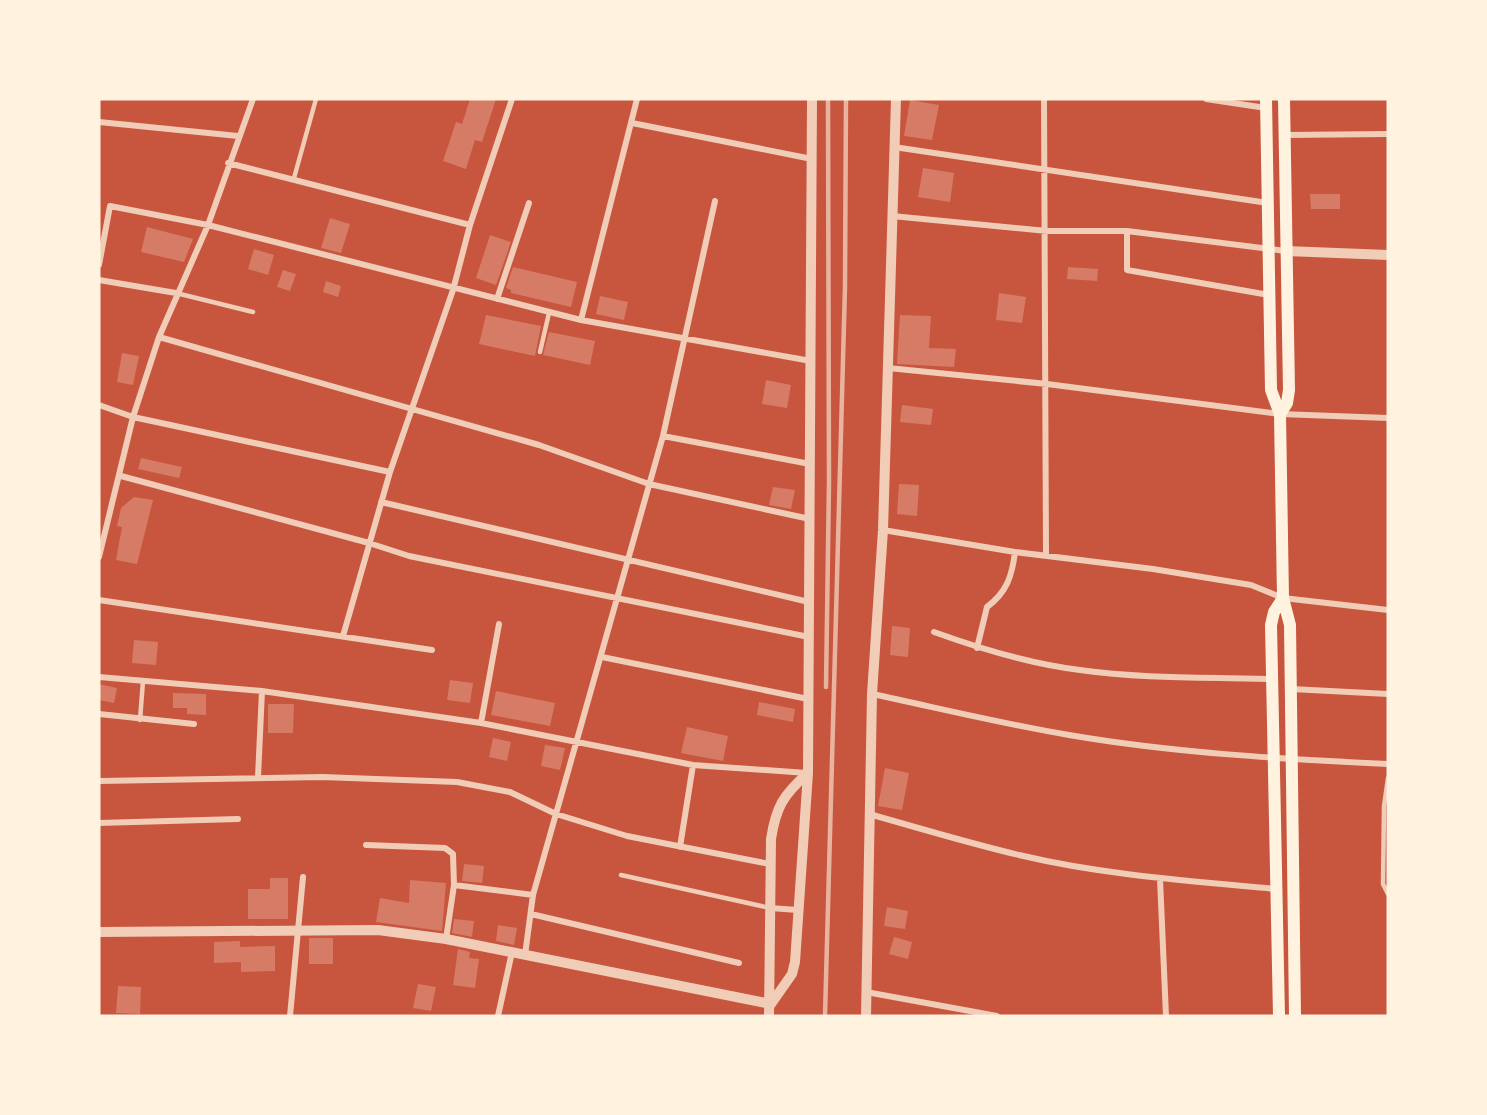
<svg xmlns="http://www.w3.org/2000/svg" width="1487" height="1115" viewBox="0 0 1487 1115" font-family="Arial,sans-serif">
<rect width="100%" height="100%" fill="#c8553d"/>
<path fill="#d67c66" d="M470,99H496L482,142L475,140L466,169L443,161L456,122L462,124Z
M910,100L939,105L932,140L904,136Z
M923,168L954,173L950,202L918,197Z
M1310,194H1340V209H1311Z
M330,218L350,224L341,253L321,248Z
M147,227L193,239L184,262L141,252Z
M490,235L511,242L496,285L476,278Z
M254,249L274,255L268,275L248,269Z
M513,267L577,282L571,307L511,293V290L506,288Z
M1068,267L1098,269L1097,281L1067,279Z
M283,270L296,274L290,291L277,287Z
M326,281L341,286L338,297L323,292Z
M999,293L1026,297L1022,323L996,320Z
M600,296L628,302L624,320L596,314Z
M486,315L541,326L535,356L479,344Z
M900,315L931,316L929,348L956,349L954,367L897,364Z
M549,332L595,341L590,365L543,355Z
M122,353L139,356L133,385L117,382Z
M766,380L791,385L787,408L762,404Z
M902,405L933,409L931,425L900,422Z
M141,458L182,467L179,478L138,469Z
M899,484L919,485L917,516L897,514Z
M773,487L795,490L791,509L769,505Z
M134,497L153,500L137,564L116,560L122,527L117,526L121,508Z
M892,626L910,628L908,657L890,655Z
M134,640L158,642L156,665L132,663Z
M450,680L473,683L470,703L447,700Z
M99,684L117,688L114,703L99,700Z
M496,691L555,703L550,726L491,715Z
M173,693L206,694V715L187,714V708H173Z
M759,702L795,709L793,722L757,715Z
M268,704H294L293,733H268Z
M687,727L728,736L723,761L681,753Z
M493,738L511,742L507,761L489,757Z
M545,745L565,748L560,770L541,766Z
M885,768L909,773L902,810L878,806Z
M464,864L484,866L482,883L462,881Z
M270,878H288V919H248V889H270Z
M410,880L446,883L442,931L376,922L380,898L409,903Z
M887,907L908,911L905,929L884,926Z
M454,919L474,921L472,937L452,933Z
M498,925L517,928L514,945L496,941Z
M894,937L912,942L908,959L889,954Z
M309,938H333V964H309Z
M240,941V947L275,946V971L241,972V962L214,963V942Z
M458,949L470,952L469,958L479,959L475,988L453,985Z
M418,984L436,987L431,1011L413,1008Z
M118,986L141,987L140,1014L116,1013Z"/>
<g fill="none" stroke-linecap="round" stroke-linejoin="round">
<path stroke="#f1ccb7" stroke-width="4.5" d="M294,178L316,99
M176,293L253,312
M540,352L549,313
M140,720L143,681
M1388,778L1384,806L1383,884L1388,894
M621,875L770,908"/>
<path stroke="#f1ccb7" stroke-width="6" d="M1044,99L1046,555
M1206,99L1266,108
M99,122L238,136
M632,123L812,159
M1285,135L1388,134
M894,147L1268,203
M228,163L470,225
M892,216L1047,231H1127L1286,251
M1127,231V270L1269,295
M99,265L110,206L208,225L581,320L811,361
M99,280L176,293
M497,299L529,203
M581,320L637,99
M159,337L539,445L649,484L810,519
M888,368L1047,384L1280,414L1388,418
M99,405L133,417L390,472
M663,436L810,464
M121,476L369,543L409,556L809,637
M381,502L809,602
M883,530L1015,552L1153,569L1251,585L1283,598L1388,610
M99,557L133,417L159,337L208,225L253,99
M99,600L432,650
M934,632C981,649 1030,664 1080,670C1143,679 1208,677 1272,679
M343,636L390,472L453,290L470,225L512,99
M977,648L987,607C1007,592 1012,576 1015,552
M602,657L808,699
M99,677L262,691L481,723L693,765L807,773
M1291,689L1388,694
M872,694C938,708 1003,724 1069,735C1174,753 1282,759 1388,764
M99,714L194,724
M481,723L499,624
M258,777L262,691
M99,781L322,777L457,782L510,792L556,814L627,836L770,864
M869,814C919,828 968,843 1019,855C1103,875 1190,881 1276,889
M99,823L238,819
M366,845L445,848L453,854L454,885L446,939
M680,847L693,765
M1160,879L1166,1016
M454,885L533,895
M770,908L798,910
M531,914L739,963
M525,955L533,895L663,436L715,201
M866,992L997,1016
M290,1016L303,877
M498,1016L512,952"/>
<path stroke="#f1ccb7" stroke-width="10" d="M1286,251L1388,255
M99,932L378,930L446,939L771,1004
M771,1004L792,974L795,962L808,773L812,99
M769,1016L771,839C776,807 783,795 808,773
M866,1016L872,694L883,530L896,99"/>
<path stroke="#fff3e0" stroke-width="12" d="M1266,99L1271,390L1280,414L1283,598L1290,625L1295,1016
M1280,414L1287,403L1289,390L1284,99
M1279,1016L1271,625L1274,612L1283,598"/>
<path stroke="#e9b49f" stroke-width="4.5" d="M826,687L829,482L828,99
M825,1016L845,287L846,99"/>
</g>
<rect width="1487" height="1115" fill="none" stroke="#fff3e0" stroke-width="201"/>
</svg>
